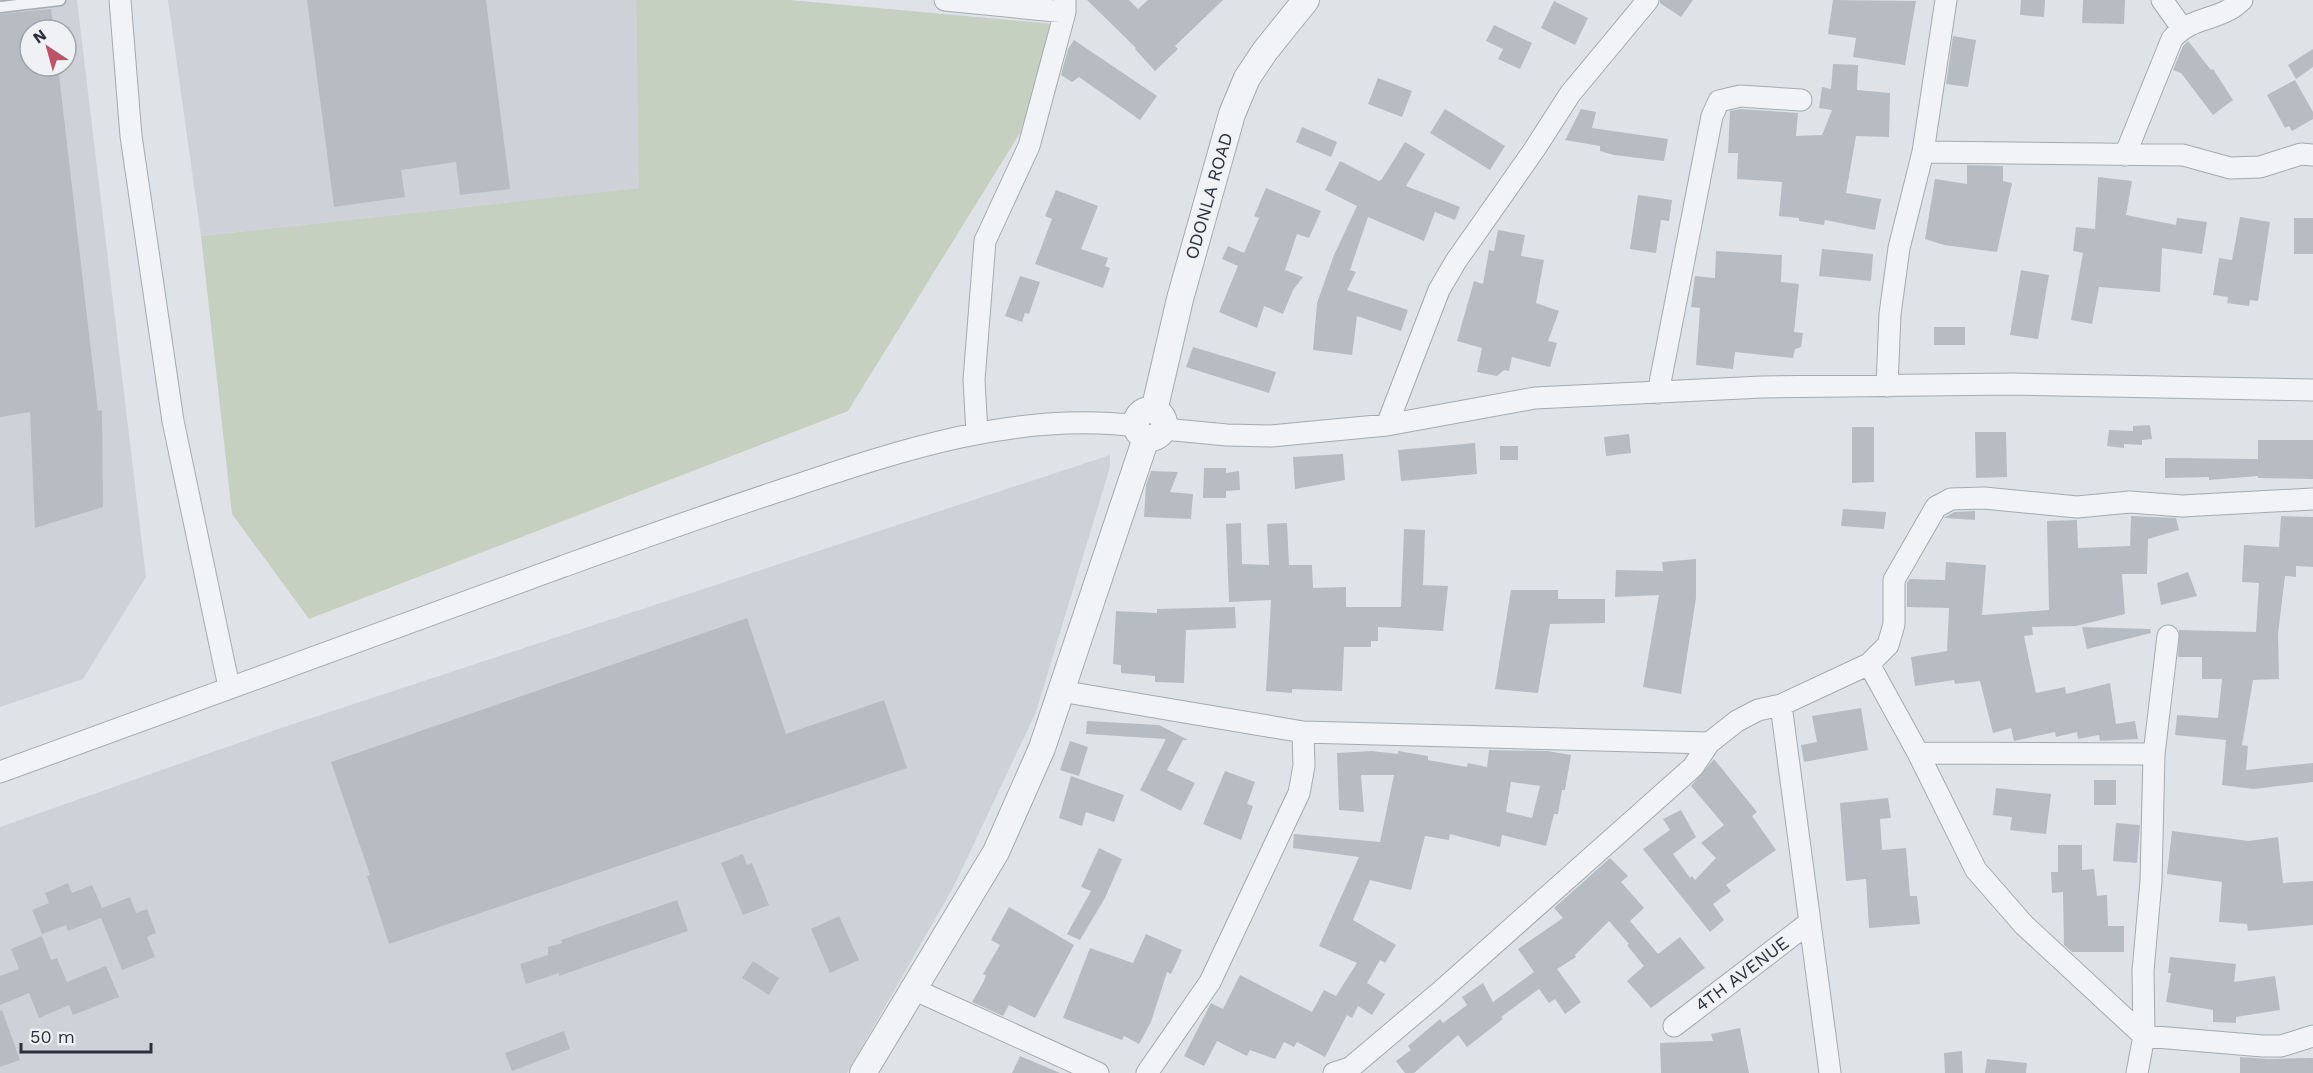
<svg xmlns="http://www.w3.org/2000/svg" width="2313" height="1073" viewBox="0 0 2313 1073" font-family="'Work Sans',sans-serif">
<rect width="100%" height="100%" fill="#dfe3e7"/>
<path fill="#ced2d8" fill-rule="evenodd" d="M0,0H77L146,577L83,679L0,707ZM30,30H66V66H30Z
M168,0H636L640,188L201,236Z
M1110,455V467L1036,712L954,886L847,1073H0V827L278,729Z"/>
<path fill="#c6d0c1" d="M636,0H790L1055,24L1020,133L848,411L309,619L232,514L201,236L639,188Z"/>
<path fill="#b7bcc3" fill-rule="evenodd" d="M307,0H486L510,189L460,195L456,162L401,170L405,197L334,207Z
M1087,0H1129L1138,9L1148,0H1223L1175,46L1178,49L1155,71L1135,49L1136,48Z
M1660,0H1693L1681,17L1660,3Z
M1833,0L1916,1L1905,65L1853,57L1856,38L1828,34Z
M2021,0H2045L2044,17L2020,15Z
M2083,0H2125L2124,24L2082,23Z
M1554,1L1588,18L1575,45L1541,28Z
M51,9L54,30H30V66H58L98,411L102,410L103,507L35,528L30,412L0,417V14Z
M1494,25L1532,43L1520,69L1498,59L1503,49L1486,41Z
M1953,36L1976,40L1968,87L1946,84Z
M1074,40L1157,96L1140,120L1079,77L1072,82L1061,75L1068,49Z
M2188,41L2211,70L2213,69L2233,100L2213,115L2181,73L2173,70L2183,46Z
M2313,49V67L2296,79L2288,65Z
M1833,64L1858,65L1857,90L1890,93L1889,137L1856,136L1846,193L1881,199L1875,230L1825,220L1824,225L1799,221V218L1779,216L1782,182L1737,179L1738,153H1728L1730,111L1741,109L1798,113L1796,136L1822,135L1832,110L1819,108L1822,87L1831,89Z
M1378,78L1412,91L1402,117L1368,104Z
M2295,80L2313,112V119L2292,131L2289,126L2285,128L2267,95Z
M1445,109L1505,146L1490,170L1430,133Z
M1581,109L1596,112L1592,128L1668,139L1664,161L1614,155L1600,151V146L1565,140Z
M1302,127L1337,142L1331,157L1296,142Z
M1405,142L1425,154L1406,186L1460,207L1455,220L1435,212L1424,241L1368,217L1350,270L1356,272L1347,290L1408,310L1401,331L1357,316L1352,355L1313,350L1317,303L1334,255L1357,206L1325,190L1340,161L1379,181L1382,179Z
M1967,165L2003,166V181L2012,183L1997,252L1944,245L1925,239L1935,179L1967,184Z
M2098,177L2132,181L2126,215L2176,225L2177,218L2207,222L2202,254L2162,248L2160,292L2099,287L2092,324L2071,320L2083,253L2073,251L2076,227L2095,229Z
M1266,188L1321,211L1309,238L1297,234L1285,270L1303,277L1293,290L1283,314L1264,306L1257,328L1219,312L1238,266L1222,259L1228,246L1244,253L1259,218L1254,216Z
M1056,190L1098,206L1081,249L1108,258L1105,266L1110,268L1103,288L1035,264L1052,219L1045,216Z
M1638,195L1672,200L1669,221L1661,220L1656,253L1630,249Z
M2240,217L2270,222L2258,301L2250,300L2249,306L2227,303L2228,297L2213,295L2219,258L2232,260Z
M2294,218H2313V254H2294Z
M1498,230L1525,235L1521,256L1544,260L1536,303L1559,311L1548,341L1557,343L1550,367L1512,357L1509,371L1504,370L1497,376L1477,372L1482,348L1457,341L1474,281L1483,284L1489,250L1494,251Z
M1822,249L1873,254L1871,281L1819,276Z
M1716,251L1782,255L1781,282L1799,284L1794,332L1803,333L1801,347L1795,349L1793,358L1735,352L1733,369L1696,365L1700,308L1691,307L1695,276L1715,278Z
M2021,270L2049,275L2038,339L2010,335Z
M1020,276L1040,282L1029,314L1025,313L1022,322L1005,316Z
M1934,327H1965V345H1934Z
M1193,347L1276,372L1269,393L1186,367Z
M2150,425L2152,439L2142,440V445L2124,444V448L2107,446L2109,430L2133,431V426Z
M1852,427H1874V482L1852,483Z
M1975,432H2006L2007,477L1976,478Z
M1629,434L1631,453L1606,456L1604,437Z
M2258,440H2313V479L2258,478V476L2209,480V477L2165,478V458L2258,459Z
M1475,443L1477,474L1401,481L1398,450Z
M1500,446H1518V460H1500Z
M1343,454L1345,480L1295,489L1293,457Z
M1204,468H1226V473L1239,471L1240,490L1226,491V498H1203Z
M1151,471L1178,472L1170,492L1193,494L1191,519L1144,517L1146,485Z
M1843,509L1886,512L1884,529L1841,526Z
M1975,511V520L1944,518L1954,512Z
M2131,516L2176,518L2179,530L2148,539L2147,574H2122L2125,614L2076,626L2032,627L2033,635L2024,636L2036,693L2065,687L2066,694L2110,683L2116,724L2135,721L2138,739L2100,741L2099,735L2078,739L2077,732L2056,737L2055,732L2014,741L2011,728L1993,733L1980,681L1955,684L1954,680L1915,686L1911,657L1947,651L1949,608L1907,607V583L1910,579L1945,580L1946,562L1986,565L1982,615L2049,610L2047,521L2077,520L2078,548L2130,546Z
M2281,516L2313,517V567L2296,566V577L2285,576L2278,634L2279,679L2253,680L2242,745L2248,746L2246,770L2313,763V782L2253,789L2222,785L2226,740L2175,735L2177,715L2218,718L2222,679H2202V657H2178L2179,630L2256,632L2259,583L2242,582L2244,545L2279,547Z
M1241,523L1242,564L1269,565L1267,524L1287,523L1289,565H1312L1313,588L1346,587V607H1401L1404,529L1425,530L1423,585L1448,586L1443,631L1378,627V641H1371V647H1344L1342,691L1292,689V693L1266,691L1271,600L1229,602L1226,524Z
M1696,559V598L1681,694L1643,687L1659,595L1615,597L1616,570L1663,571L1662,562Z
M2188,572L2197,596L2161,605L2157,583Z
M1511,590H1558V599H1605V623L1550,624L1538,693L1495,689Z
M1235,607L1236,628L1186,630L1184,683L1155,682V676L1121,673V665L1113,664L1116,611L1157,613V609Z
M747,618L786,734L884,700L907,768L389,944L367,876L370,875L331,762Z
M2082,627L2150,629L2151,633L2087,649Z
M1861,708L1868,750L1804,762L1801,745L1817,742L1812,716Z
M1087,721L1159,725L1188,740H1183L1167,770L1195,783L1181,811L1140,790L1166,739L1086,734Z
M1070,741L1088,747L1079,776L1060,770Z
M1489,750L1547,751L1571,755L1565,790H1562L1558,814H1554L1546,846L1502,835L1500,847L1450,834L1449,840L1425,836L1411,890L1370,880L1353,920L1396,945L1385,963L1380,960L1367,983L1385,994L1372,1015L1358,1006L1352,1018L1347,1015L1325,1057L1297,1042L1294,1047L1284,1042L1275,1059L1250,1050L1247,1056L1217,1041L1204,1066L1184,1056L1211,1003L1223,1009L1240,975L1312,1012L1324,990L1336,996L1357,963L1319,946L1359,857L1293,848L1294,834L1380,842L1394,775H1361L1364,812L1339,810L1337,753L1372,751L1398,754V751L1428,756V760L1467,767L1468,763L1487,767ZM1511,782L1540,786L1532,818L1506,812Z
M1714,759L1757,812L1752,816L1776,850L1726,885L1731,891L1713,904L1724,920L1710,932L1643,849L1670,830L1663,819L1681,810L1696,837L1673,854L1690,878L1692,876L1695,880L1716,858L1701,843L1724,825L1691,786Z
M1225,771L1255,782L1247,804L1253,806L1241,840L1203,824Z
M1071,776L1124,795L1114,822L1086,812L1082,826L1059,818Z
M2094,780H2116V805H2094Z
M1996,788L2051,794L2046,834L2010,830L2012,817L1993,815Z
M1888,798L1891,818L1880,819L1882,850L1906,848L1910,896H1917L1920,924L1869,928L1866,879L1846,881L1840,803Z
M2116,823L2140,825L2137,863L2113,861Z
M2172,831L2249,841L2278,837L2283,883L2313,881V925L2248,931L2247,924L2219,922L2222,882L2167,874Z
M2058,845H2082V870L2094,869L2097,896L2107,895L2108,926H2124V952H2072L2064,945L2063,892L2052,893L2051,872H2058Z
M1099,848L1122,859L1105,898L1080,940L1067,934L1091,891L1081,887Z
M743,854L747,865L752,863L769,905L743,915L721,863Z
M1610,858L1628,876L1621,882L1644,908L1630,921L1658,954L1680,937L1705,968L1651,1008L1627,981L1644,966L1627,945L1629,944L1609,921L1575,955L1576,957L1557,969L1581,1002L1565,1014L1555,999L1549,1003L1539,989L1501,1017L1503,1019L1467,1047L1458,1035L1414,1073H1405L1396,1061L1411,1050L1408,1046L1440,1019L1443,1023L1467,1005L1462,997L1483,983L1493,1002L1534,972L1518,949L1563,918L1554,908Z
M68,883L72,893L92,885L102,908L130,897L136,913L147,909L156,933L147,937L155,957L122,970L101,918L68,931L66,925L42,934L32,910L49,903L45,893Z
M677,900L688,931L559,976V973L526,984L520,964L548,955V947L562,943L561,940Z
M1009,907L1074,945L1035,1018L1009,1005L1003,1016L972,1002L984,981L986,975L983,974L1000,945L991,940Z
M839,916L859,960L830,973L811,929Z
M1146,934L1182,950L1171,974L1167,972L1151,1022L1139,1044L1124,1036L1122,1040L1063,1018L1090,948L1133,963Z
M42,936L51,960L57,958L67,982L106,966L119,997L73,1015L69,1005L39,1018L29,993L0,1005V976L19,969L11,949Z
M2170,957L2236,964L2234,982L2275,976L2280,1010L2236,1017V1023L2213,1022V1010L2166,1002L2171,973H2168Z
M753,961L779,978L769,995L742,978Z
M2,1010L20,1060L0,1067V1011Z
M1740,1028L1749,1073H1661L1660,1043L1713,1041L1711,1034Z
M564,1031L570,1049L512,1071L505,1053Z
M1962,1051L1963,1073H1945L1944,1053Z
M1020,1056L1060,1073H1012Z
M2240,1057L2268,1059L2313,1058V1073H2240Z
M1987,1059L2027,1063L2026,1073H1985Z"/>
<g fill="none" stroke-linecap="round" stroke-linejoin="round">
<defs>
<path id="service" d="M0,7L60,0"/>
<path id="minor" d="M120,0L131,136L173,421L229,687
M945,0L1065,12
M2162,0L2182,28
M1923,152L2183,155L2230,168L2260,167L2301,154L2313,155
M2125,155L2172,39C2192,15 2220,22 2242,0
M1887,386L1890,314L1899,248L1923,152L1946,0
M1658,393L1712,116L1719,101L1740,96L1801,100
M1387,425L1439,290L1456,261L1534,150L1570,94L1648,0
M1164,429L1227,435L1271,436L1387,425L1535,398L1762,387L2012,384L2313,390
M977,433L974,380L985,241L1029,146L1065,12V0
M1869,664L1918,753L1976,870L2024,925L2144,1036L2263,1046H2281L2313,1036
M1060,691L1303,732L1709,743
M1781,705L1830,1073
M1918,753L2154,754
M0,772C188,702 376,634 564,566C639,539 715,512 791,487C901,450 1018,411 1136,426
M911,988L1098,1073
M1674,1026L1810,922
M1147,1073L1210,982L1299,793L1304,766L1303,732
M1334,1073L1350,1068L1440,992L1693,767L1709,743L1737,721L1758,710L1781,705L1869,664L1888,645L1894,624V580L1936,507L1951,499L1984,498L2077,507L2130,502L2182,506L2313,499
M2137,1073L2144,1036L2143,971L2151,881L2154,754L2168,636"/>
<path id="tertiary" d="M1136 424a14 14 0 1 1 28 0a14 14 0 1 1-28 0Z
M1154,411L1180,299L1232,114L1247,78L1265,51L1306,0
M863,1073L996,852L1042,748L1146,438"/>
</defs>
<use href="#service" stroke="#a5aab0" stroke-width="13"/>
<use href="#minor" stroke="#a5aab0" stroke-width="23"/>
<use href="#tertiary" stroke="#a5aab0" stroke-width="28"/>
<use href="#service" stroke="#f2f3f6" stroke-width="10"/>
<use href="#minor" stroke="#f2f3f6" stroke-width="21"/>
<use href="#tertiary" stroke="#f2f3f6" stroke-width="26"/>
</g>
<g text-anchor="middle" stroke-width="4.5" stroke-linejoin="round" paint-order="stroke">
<g font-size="18" fill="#2a313c" stroke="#eff1f5">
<text transform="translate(1209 196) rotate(-74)" y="6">ODONLA ROAD</text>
<text transform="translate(1742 974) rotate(-37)" y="6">4TH AVENUE</text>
</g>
</g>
<g transform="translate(48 48) rotate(324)"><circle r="28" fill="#eff1f5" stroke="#a0a4ab" stroke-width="1.5"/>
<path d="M0-4.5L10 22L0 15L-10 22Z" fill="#be5266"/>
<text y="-9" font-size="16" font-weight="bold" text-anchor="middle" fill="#2a313c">N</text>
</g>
<path d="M21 1043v9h130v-9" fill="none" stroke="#2a313c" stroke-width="3"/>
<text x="30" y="1043" font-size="18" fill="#2a313c" stroke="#eff1f5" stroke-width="4.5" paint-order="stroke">50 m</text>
</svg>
